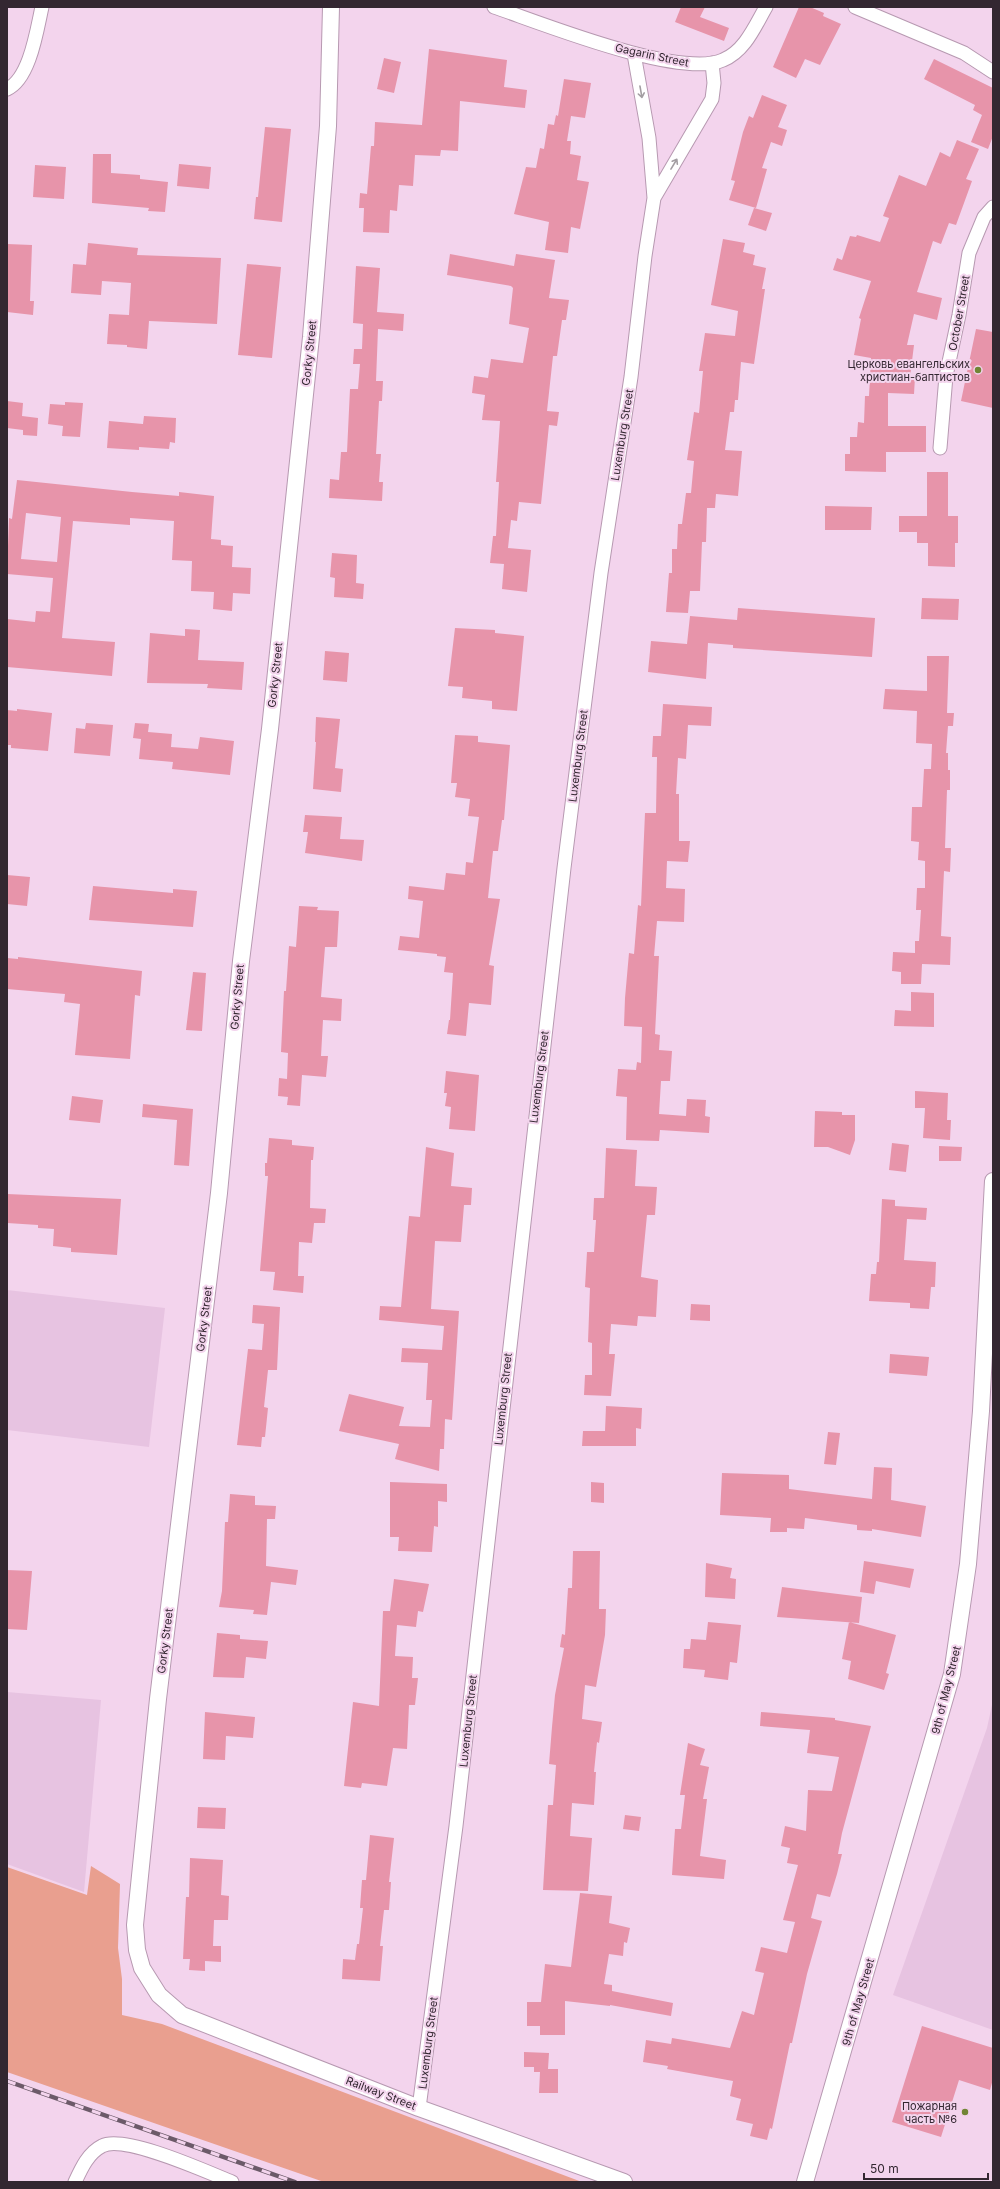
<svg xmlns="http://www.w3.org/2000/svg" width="1000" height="2189" viewBox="0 0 1000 2189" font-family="Inter,sans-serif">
<rect width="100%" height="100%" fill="#f3d4ed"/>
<path fill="#e7c3e1" d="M7,1290L165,1308L149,1447L7,1430Z
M7,1692L101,1700L84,1892L7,1864Z
M993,1700V2030L893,1995L987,1728Z"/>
<path fill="#e99f8f" d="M91,1866L120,1884L118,1948L122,1979V2015L162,2024L582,2182H324L7,2072V1867L87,1895Z"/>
<path fill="#e794aa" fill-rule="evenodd" d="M681,7H705L700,17L729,28L724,41L675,22Z
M799,7H810L824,13L823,16L841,24L820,65L805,59L796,78L773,67Z
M429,49L507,60L504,87L527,90L525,108L460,101L458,151L441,150L440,156L415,155L413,186L399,185L397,211L390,210L389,233L363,232L364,208H359L360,193L367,194L371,146H374L375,122L422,125Z
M384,58L401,62L394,93L377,89Z
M934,59L993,88V136L988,149L971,142L982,115L973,110L975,105L924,79Z
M564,79L591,83L585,118L571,116L567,141H571L570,154L581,156L577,180L589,182L580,229L571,227L568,253L545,250L549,222L514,214L526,167L536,168L540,148L544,149L548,124L554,125L556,115L558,116Z
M762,95L787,105L778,127L787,130L782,146L771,142L762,168L767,169L756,208L729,200L735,181L731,180L743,132L749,116L753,118Z
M265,127L291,129L282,222L254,219L256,197H258Z
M957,140L979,149L966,179L972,181L956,225L949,223L941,244L933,241L917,292L942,298L937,320L914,314L907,345H914L910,377H915L914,394L888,393V426H926V452H886V472L845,471V454H850V437H857L858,422L864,423L865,396H869L871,358L854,355L861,319L859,318L871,281L833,270L837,258L842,260L850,236L856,237L857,235L880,242L889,218L883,216L899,175L926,186L940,152L950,157Z
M93,154H111V173L140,175V179L168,182L165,212L148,211L149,208L92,203Z
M179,164L211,167L209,189L177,186Z
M35,165L66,167L64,199L33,197Z
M754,208L772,213L766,231L748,225Z
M723,239L745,243L743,252L755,255L753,265L766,268L762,289H765L754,364L741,362L738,400H735L734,412H730L725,450L742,451L738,496L716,494L715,508H707L706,542H702L700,591H690L688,613L666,612L669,573H672V549H677L678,524H682L686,493H691L694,461L687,460L694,412L699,413L703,371H699L705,333L735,336L738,311L711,305Z
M88,243L138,248L137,255L221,258L217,324L149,321L147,349L127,347V345L107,344L109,314L129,315L131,283L102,281L101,295L71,293L73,264L86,265Z
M7,244L32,245L30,301H34L33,315L7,312Z
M450,254L514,266L516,254L555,260L549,298L569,300L566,320H562L557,356H553L547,411L559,412L557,426L549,425L541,504L519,502L517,521L511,520L508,548L531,550L527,592L502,589L504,564L490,563L493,536H496L499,482H496L500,421L482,420L485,395L472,393L474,376L488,378L491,359L523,363L529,328L509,324L513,288L511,286L447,275Z
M247,264L281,267L272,358L238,355Z
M356,266L380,268L377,312L404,314L403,331L378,329L376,381H383L382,401H379L376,454H381L379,482H383L382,501L329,498L330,479L339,480L341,452H347L350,389H358L360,364H353L354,349H362L363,324L353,323Z
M976,329L993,332V408L961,401Z
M7,401L23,403L22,416L38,418L37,436L23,435V430L7,428Z
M65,402L83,403L80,437L62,436L63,426L48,424L50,404L65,405Z
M144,416L176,418L175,443L170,442L169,449L139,447V450L107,448L109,421L143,424Z
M927,472H948V516H958V543H955V567L928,566V543H917V532H899V516H927Z
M17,480L132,492L179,496V492L214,496L211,539L221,540V545L233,546L232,567L251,568L250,594L233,593L232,611L213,609L214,592L191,591L192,561L172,560L174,521L130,518V525L73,521L62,638L115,642L112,676L7,667V619L35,622L36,611L50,612L53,578L7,574L9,518L12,519ZM26,513L61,517L57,562L21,559Z
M825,506L872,507L871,530H825Z
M332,553L357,555L356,583L364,584L363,599L334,597L335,578L330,577Z
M922,598L959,599L958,620L921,619Z
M738,608L875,618L872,657L733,648V645L708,643L706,679L648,672L651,641L687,644L690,616L737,620Z
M455,628L495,630V633L524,636L517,711L492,709V701L462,698L463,687L448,686Z
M185,629L200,630L198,660L244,662L242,690L207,688L208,684L147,683L150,633L185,636Z
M325,651L349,653L347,682L323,680Z
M927,656H949L947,713H954L953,726H948L946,753H948V770H950V790H947L945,848H951L950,872L944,871L941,936L951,937L950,965L922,964L921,984H901V972L892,971L893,952L915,953V941H919L921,910H916L917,888H925V861L918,860L919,842L911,841L912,807H922L924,769H931L932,744L916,743L917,711L883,709L885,689L927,691Z
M663,704L712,707L711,726L688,725L686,759L678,758L676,794H679V841H690L688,862L667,861L666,888L685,889L684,922L657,921L654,956H659L655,1034L660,1035L659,1050L672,1051L670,1081H661L659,1114L686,1116L687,1099L706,1100L705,1116L710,1117L709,1133L660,1130L659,1141L626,1140L627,1097L616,1096L618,1069L636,1070L637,1062L641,1063L642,1027L624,1026L625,998L629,953L634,954L638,905L641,906L645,813H656L657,757H652L653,736H661Z
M17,709L52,713L48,751L11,748V745H7V710L17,711Z
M316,717L340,719L335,768L343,769L341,792L313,789L316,742H315Z
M86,723L113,725L110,756L74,753L76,728L85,729Z
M135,723L149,724L148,732L172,734L171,747L198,749L200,737L234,741L230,775L172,769L173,762L139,759L141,739L133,738Z
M455,735L478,736V742L510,745L504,820H502L498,851H493L488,898L500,899L489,965L494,966L491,1005L469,1003L466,1036L447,1034L449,1020H450L453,973L444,972L446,957L437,956V954L398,950L400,936L419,938L423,901L408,899L409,886L444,890L446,873L465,875L466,862L473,863L479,817L468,816L470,799L455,797L457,783H451Z
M305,815L342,817L340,839L364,840L362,861L305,853L308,832H303Z
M7,875L30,877L27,906L7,904Z
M93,886L173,893V889L197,891L193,927L89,920Z
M299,906L318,907L317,910L339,911L337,947H325L321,997L342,999L341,1021L323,1020L321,1056H328L326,1077L302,1075L300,1106L287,1105L288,1097L278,1096L279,1078L287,1079L288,1053L281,1052L284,991H286L289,946L296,947Z
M18,957L142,971L140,996L135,995L130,1059L75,1055L80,1004L64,1002L65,994L7,989V958L18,959Z
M193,972L206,973L202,1031L186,1030Z
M911,992L934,993V1027L894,1026L895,1010L911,1011Z
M446,1071L479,1075L475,1131L449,1129L451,1107L445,1106L447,1093H444Z
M915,1091L948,1093L947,1120H951L950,1140L923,1138L925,1108H915Z
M72,1096L103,1100L100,1123L69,1120Z
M143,1104L193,1109L189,1166L174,1165L177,1120L142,1117Z
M815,1111L842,1112V1115H855V1140L850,1155L828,1147H814Z
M269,1138L292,1140V1145L314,1147L313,1160H311L310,1208L326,1209L325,1223H314L312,1243L299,1242L298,1276H304L303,1293L273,1290L275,1272L260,1271L268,1176H265V1163H267Z
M892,1143L909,1145L906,1172L889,1170Z
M939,1146L962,1147L961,1161H939Z
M426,1147L454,1153L451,1186L472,1188L471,1205H464L461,1242L435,1241L431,1309L459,1311L452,1420L445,1419L444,1449H440L439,1471L395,1459L399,1444L339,1431L349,1394L404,1407L399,1426L430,1427L432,1400H426L428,1363L401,1362L402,1348L442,1350L444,1326L379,1320L380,1306L401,1307L409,1216L420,1217Z
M606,1148L637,1150L635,1186L657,1187L655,1215H647L641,1277L658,1280L656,1317L638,1316L637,1326L611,1324L609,1354H615L611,1396L584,1395L585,1375H592V1343L588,1342L590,1288L585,1287L587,1252H594L596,1220H593L594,1198H604Z
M7,1194L121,1199L117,1255L71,1252V1248L53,1246L54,1229L38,1228V1225L7,1223Z
M882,1199L895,1200V1206L927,1208L926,1220L907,1219L904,1260L936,1262L935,1287H931L929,1309L910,1308V1303L869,1301L871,1274H876L877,1262H879Z
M691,1304L710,1305V1321L690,1320Z
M253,1305L280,1307L277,1370H268L264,1407L268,1408L265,1437H262L261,1447L237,1445L248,1349L262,1350L264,1324L252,1323Z
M890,1354L929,1357L927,1376L889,1373Z
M606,1406L642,1408L641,1429L636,1428V1446H582L583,1431H605Z
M828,1432L840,1433L836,1465L824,1464Z
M874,1467L892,1468L891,1500L926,1506L921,1537L872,1529V1531L857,1530V1525L805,1518L804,1529L787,1528V1532H770L771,1518L720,1515L722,1473L789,1475V1489L872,1499Z
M390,1482L447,1484V1502L438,1501V1527L434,1526L432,1552L398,1551L399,1537H390Z
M591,1482L604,1483V1503L591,1502Z
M230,1494L255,1496V1505L276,1506L275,1519H267L266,1566L298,1570L296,1585L271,1582L267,1615L253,1614L254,1610L219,1607L222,1591L225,1522H228Z
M573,1551H600L599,1609H606L605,1635L596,1687L585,1685L582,1719L602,1722L599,1743L597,1742L594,1772H596L594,1805L572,1803L570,1836L592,1838L588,1891L543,1890L548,1805H553L556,1765L549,1764L552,1727L555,1695L564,1648L560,1647L562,1634L565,1635L568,1588H572Z
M864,1561L914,1569L910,1588L876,1581L874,1594L860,1592Z
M706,1563L732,1568L730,1578L736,1579L735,1599L705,1597Z
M7,1570L32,1571L27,1630L7,1629Z
M394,1579L429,1584L423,1612L418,1611L416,1627L397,1625L395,1656L413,1657L412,1678H418L415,1705H409L407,1749L393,1748L387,1786L362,1783L361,1788L344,1786L353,1702L379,1706L383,1611H390Z
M782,1587L862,1597L859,1623L777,1617Z
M708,1622L741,1625L737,1663L730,1662L728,1680L704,1677L705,1670L683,1668L684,1649H690L691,1639L706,1640Z
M849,1622L896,1635L886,1673L889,1674L884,1690L848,1679L851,1661L842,1659Z
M217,1633L240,1635V1639L268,1641L266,1659L246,1657L244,1678L213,1677Z
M205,1712L255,1717L253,1738L226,1736L225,1760L203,1759Z
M761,1712L835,1718V1720L871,1726L842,1833L838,1854H842L837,1874L830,1897L817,1894L811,1918L822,1921L807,1974L792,2043H790L772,2129L770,2128L767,2140L750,2136L753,2124L736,2120L741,2099L730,2096L733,2081L667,2069L668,2066L643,2062L646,2040L671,2044L672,2038L730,2048L742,2011L754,2015L764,1973L755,1971L761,1947L787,1953L795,1922L783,1920L798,1865L787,1863L790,1848L781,1846L785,1826L806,1831L808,1790L832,1791L839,1757L807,1753L810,1730L760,1726Z
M688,1743L705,1749L700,1765L709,1767L703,1799H707L700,1856L726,1860L724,1879L672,1875L675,1829H681L685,1795H680Z
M198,1807L226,1808L225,1829L197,1828Z
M625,1815L641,1817L639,1831L623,1829Z
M370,1835L394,1838L389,1882H391L389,1910H384L380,1946H383L380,1981L342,1979L343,1959L355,1960L357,1944H359L363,1908H360L362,1880H366Z
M190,1858L223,1860L221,1895L229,1896L228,1920H214L213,1946H221V1962L205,1961V1971L189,1970L190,1959H183L186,1897H189Z
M580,1893L612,1896L609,1923L630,1928L627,1943L624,1942L623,1956L609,1954L604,1984L612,1985V1991L673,2003L671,2016L610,2005V2006L565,2001V2035H540V2026H527V2002H541L545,1964L571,1967Z
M922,2026L993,2048V2079L990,2090L959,2080L941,2137L892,2122Z
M524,2052L549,2053L548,2069H558V2093H539L540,2072H534V2067H524Z"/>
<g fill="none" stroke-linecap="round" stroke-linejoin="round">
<defs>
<path id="minor" d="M494,7C541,23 680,79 723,60C745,51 755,26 766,7
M855,7L964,53L993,72
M634,54L649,138L654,198
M7,89C30,79 37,29 42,7
M940,448L946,376L959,315L969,253L984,217L993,207
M419,2108L456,1826L564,868L601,573L631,377L645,256L654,198L712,99L714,83L712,63
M75,2182C81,2169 88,2153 102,2146C124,2134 207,2172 232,2182"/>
<path id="tertiary" d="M331,7L328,126L311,337L270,729L241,961L219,1193L158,1699L135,1925L137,1950L142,1968L159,1995L182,2015L419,2108L624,2182
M805,2182L952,1674L968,1564L981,1411L993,1181"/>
</defs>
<use href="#minor" stroke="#b799b1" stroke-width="15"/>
<use href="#tertiary" stroke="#b799b1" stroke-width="18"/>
<use href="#minor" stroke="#fff" stroke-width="13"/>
<use href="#tertiary" stroke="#fff" stroke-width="16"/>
<defs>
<path id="rail" d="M7,2081L295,2182"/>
</defs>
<use href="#rail" stroke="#6c5a69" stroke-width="4.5"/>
<use href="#rail" stroke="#f3d4ed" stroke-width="3" stroke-dasharray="9" stroke-linecap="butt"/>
</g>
<defs><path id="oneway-shaft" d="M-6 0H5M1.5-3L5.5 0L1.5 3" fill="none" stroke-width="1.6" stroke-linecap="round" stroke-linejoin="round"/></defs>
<g stroke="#a39ea2">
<use href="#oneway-shaft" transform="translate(641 92) rotate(80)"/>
<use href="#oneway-shaft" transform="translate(674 164) rotate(-59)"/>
</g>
<g fill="#718535" stroke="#f3d4ed" stroke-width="1.5">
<circle cx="978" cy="370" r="4"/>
<circle cx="965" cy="2112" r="4"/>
</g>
<g text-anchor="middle" stroke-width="4" stroke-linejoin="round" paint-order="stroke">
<g font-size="11" fill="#332731" stroke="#f3d4ed">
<text transform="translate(652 55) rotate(12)" y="4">Gagarin Street</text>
<text transform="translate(959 313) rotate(-80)" y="4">October Street</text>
<text transform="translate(309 353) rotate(-84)" y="4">Gorky Street</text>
<text transform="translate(622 435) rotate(-81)" y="4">Luxemburg Street</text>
<text transform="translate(275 675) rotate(-84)" y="4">Gorky Street</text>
<text transform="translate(578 756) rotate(-83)" y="4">Luxemburg Street</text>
<text transform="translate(237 997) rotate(-85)" y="4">Gorky Street</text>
<text transform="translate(539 1077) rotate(-83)" y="4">Luxemburg Street</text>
<text transform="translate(204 1319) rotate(-83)" y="4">Gorky Street</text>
<text transform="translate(503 1399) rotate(-84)" y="4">Luxemburg Street</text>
<text transform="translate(165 1641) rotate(-83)" y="4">Gorky Street</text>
<text transform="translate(946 1690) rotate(-76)" y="4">9th of May Street</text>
<text transform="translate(468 1721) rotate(-84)" y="4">Luxemburg Street</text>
<text transform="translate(858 2002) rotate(-74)" y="4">9th of May Street</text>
<text transform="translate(428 2043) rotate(-83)" y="4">Luxemburg Street</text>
<text transform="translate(381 2093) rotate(21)" y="4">Railway Street</text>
</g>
<g font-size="11" fill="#332731" stroke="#f3d4ed" text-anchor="end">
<text x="970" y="368">Церковь евангельских<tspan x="970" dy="13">христиан-баптистов</tspan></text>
<text x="957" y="2110">Пожарная<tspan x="957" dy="13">часть №6</tspan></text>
</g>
</g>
<rect width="1000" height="2189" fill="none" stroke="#332731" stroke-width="16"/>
<path d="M864 2173v6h124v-6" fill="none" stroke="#332731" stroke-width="2"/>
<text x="870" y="2173" font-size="12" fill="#332731" stroke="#f3d4ed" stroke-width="3" paint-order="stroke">50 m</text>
</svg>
